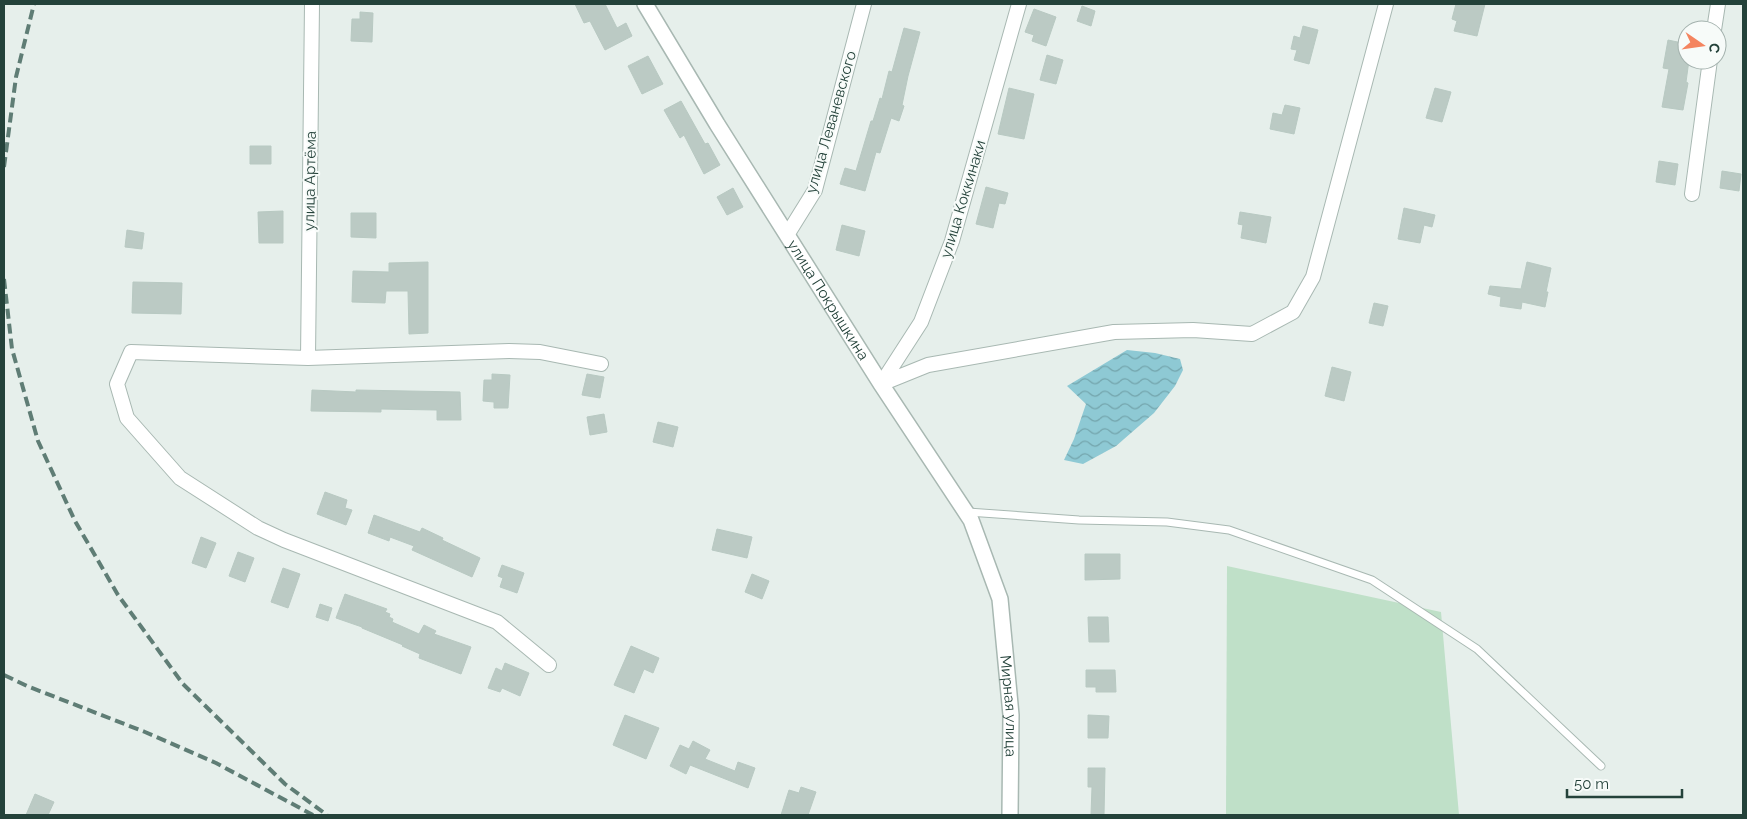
<svg xmlns="http://www.w3.org/2000/svg" width="1747" height="819" viewBox="0 0 1747 819" font-family="Raleway,sans-serif">
<defs>
<pattern id="water-waves" width="16" height="10" patternUnits="userSpaceOnUse" patternTransform="scale(1.25)"><rect width="16" height="10" fill="#8ec9d4"/><path d="M0 5q4-4 8 0t8 0" fill="none" stroke="#74a5ad"/></pattern>
</defs>
<rect width="100%" height="100%" fill="#e6efeb"/>
<path fill="#bfe0c8" d="M1227,566L1441,612L1459,815H1226Z"/>
<path fill="url(#water-waves)" d="M1127,350L1155,353L1180,359L1183,370L1175,386L1154,413L1116,446L1083,464L1064,460L1074,439L1086,404L1067,386Z"/>
<path fill="#bbcac4" stroke="#b8c9c2" d="M575,4H605L617,28L626,23L632,36L605,50L590,21L584,23Z
M1456,4H1485L1477,36L1454,31L1457,21L1452,19Z
M1082,6L1095,11L1091,26L1077,21Z
M1034,9L1056,17L1046,46L1032,41L1034,35L1025,32Z
M360,12L373,13L372,42L351,41L352,19H360Z
M1303,26L1318,30L1309,64L1294,60L1297,50L1291,49L1294,36L1300,38Z
M904,28L920,32L908,76L902,105L904,106L899,121L891,118L880,153L876,152L865,191L840,184L845,168L856,171L871,121H873L880,98L882,99L889,71L892,72Z
M1668,40L1687,44L1685,52H1687V60H1689L1686,82L1688,83L1683,110L1662,107L1669,69L1663,68Z
M1047,55L1063,60L1056,84L1040,80Z
M648,56L663,84L642,94L628,66Z
M1009,88L1034,94L1024,139L998,134Z
M1435,88L1451,92L1442,122L1426,118Z
M681,101L705,144L708,143L720,165L704,174L684,135L680,138L664,110Z
M1285,105L1300,108L1294,134L1270,129L1273,113L1282,115Z
M250,146H271V164H250Z
M1659,161L1678,164L1675,185L1656,182Z
M1722,171L1741,174L1739,191L1720,188Z
M986,187L1008,193L1005,204L999,203L993,228L976,224Z
M733,188L743,207L727,215L717,197Z
M1404,208L1435,215L1432,227L1424,225L1420,243L1398,239Z
M283,211V243H259L258,212Z
M1240,212L1271,217L1266,243L1241,238L1243,225L1238,224Z
M351,213H376V238L351,237Z
M842,225L865,231L859,256L836,250Z
M127,230L144,233L142,249L125,247Z
M428,262V333L409,334L408,291H386L385,303L352,302L353,271L389,272V263Z
M1527,262L1551,268L1546,292H1548L1545,307L1522,302L1521,309L1500,306L1501,297L1488,294L1490,286L1521,289Z
M133,282L182,283L181,314L132,313Z
M1374,303L1388,306L1383,326L1369,323Z
M1332,367L1351,372L1344,401L1325,396Z
M492,374L510,375L508,408H494V402L483,401L484,380H492Z
M587,374L604,377L600,398L582,395Z
M312,390L356,392V390L460,392L461,420H437V410L381,409V412L311,411Z
M604,414L607,432L590,435L587,417Z
M658,422L678,427L673,447L653,442Z
M325,492L347,500L345,508L352,510L346,525L317,514Z
M374,515L420,532L422,528L443,538L442,540L480,558L472,577L412,550L414,546L390,537L389,541L368,533Z
M717,529L752,537L747,558L712,550Z
M201,537L216,543L206,568L192,563Z
M238,552L254,558L245,582L229,576Z
M1085,554H1120V579L1085,580Z
M502,565L524,573L517,593L500,587L503,578L498,576Z
M283,568L300,574L288,608L271,602Z
M752,574L769,581L762,599L745,592Z
M345,594L387,609L385,612L390,614L389,617L393,619L392,622L419,634L424,625L436,631L434,634L471,647L461,674L419,658L420,654L402,646L403,645L362,628V627L336,618Z
M320,604L332,608L328,621L316,617Z
M1088,617H1108L1109,642H1089Z
M631,646L659,658L653,673L644,669L634,693L614,685Z
M505,663L529,673L520,696L502,688L500,692L488,688L496,668L502,671Z
M1086,670H1115L1116,692H1096V687H1086Z
M625,715L659,728L646,759L613,745Z
M1088,715L1109,716L1108,738H1088Z
M693,741L710,750L705,759L735,771L738,762L755,768L748,788L690,765L686,774L670,766L680,745L689,749Z
M1088,768H1105L1104,815H1091L1092,787H1088Z
M801,787L816,792L808,815H781L789,790L799,793Z
M35,794L54,802L48,815H26Z"/>
<g fill="none" stroke-linecap="round" stroke-linejoin="round">
<defs>
<path id="service" d="M968,512L1079,520L1167,522L1229,530L1372,580L1477,649L1601,766"/>
<path id="minor" d="M1714,30L1718,4
M1692,194L1710,60
M787,235L815,190L864,4
M308,358L312,4
M881,384L928,365L1114,332L1193,330L1252,334L1293,312L1313,277L1386,4
M881,384L921,322L952,241L1019,4
M549,665L497,622L284,540L258,528L180,478L127,418L117,384L131,352L308,358L509,351L540,352L601,364"/>
<g id="tertiary">
<path id="s1" d="M645,4L717,124L881,384L971,520L1000,599L1011,715L1010,815"/>
</g>
</defs>
<use href="#service" stroke="#a8b8b2" stroke-width="9"/>
<use href="#minor" stroke="#a8b8b2" stroke-width="16"/>
<use href="#tertiary" stroke="#a8b8b2" stroke-width="18"/>
<use href="#service" stroke="#fff" stroke-width="7"/>
<use href="#minor" stroke="#fff" stroke-width="14"/>
<use href="#tertiary" stroke="#fff" stroke-width="15"/>
<path stroke="#5f7d75" stroke-width="4" stroke-dasharray="10 5" stroke-linecap="butt" d="M4,167L16,77L34,4
M4,279L12,349L38,441L75,521L118,595L183,684L285,784L327,815
M4,675L27,686L145,732L216,763L313,815"/>
</g>
<g text-anchor="middle" stroke-width="4" stroke-linejoin="round" paint-order="stroke">
<g font-size="15" fill="#24423a" stroke="#f7fbf9">
<text transform="translate(831 122) rotate(-74)" y="5">улица Леваневского</text>
<text transform="translate(310 181) rotate(-89)" y="5">улица Артёма</text>
<text transform="translate(963 199) rotate(-73)" y="5">улица Коккинаки</text>
<text dy="5" stroke="none"><textPath href="#s1" startOffset="348">улица Покрышкина</textPath></text>
<text dy="5" stroke="none"><textPath href="#s1" startOffset="802">Мирная улица</textPath></text>
</g>
</g>
<rect width="1747" height="819" fill="none" stroke="#24423a" stroke-width="10"/>
<g transform="translate(1702 45) rotate(103)"><circle r="24" fill="#f7fbf9" stroke="#a3b1ad"/>
<path d="M0-4L9 19L0 12L-9 19Z" fill="#f4845f"/>
<text y="-8" font-size="14" font-weight="bold" text-anchor="middle" fill="#24423a">С</text>
</g>
<path d="M1567 789v8h115v-8" fill="none" stroke="#24423a" stroke-width="2.5"/>
<text x="1574" y="789" font-size="15" fill="#24423a" stroke="#f7fbf9" stroke-width="4" paint-order="stroke">50 m</text>
</svg>
